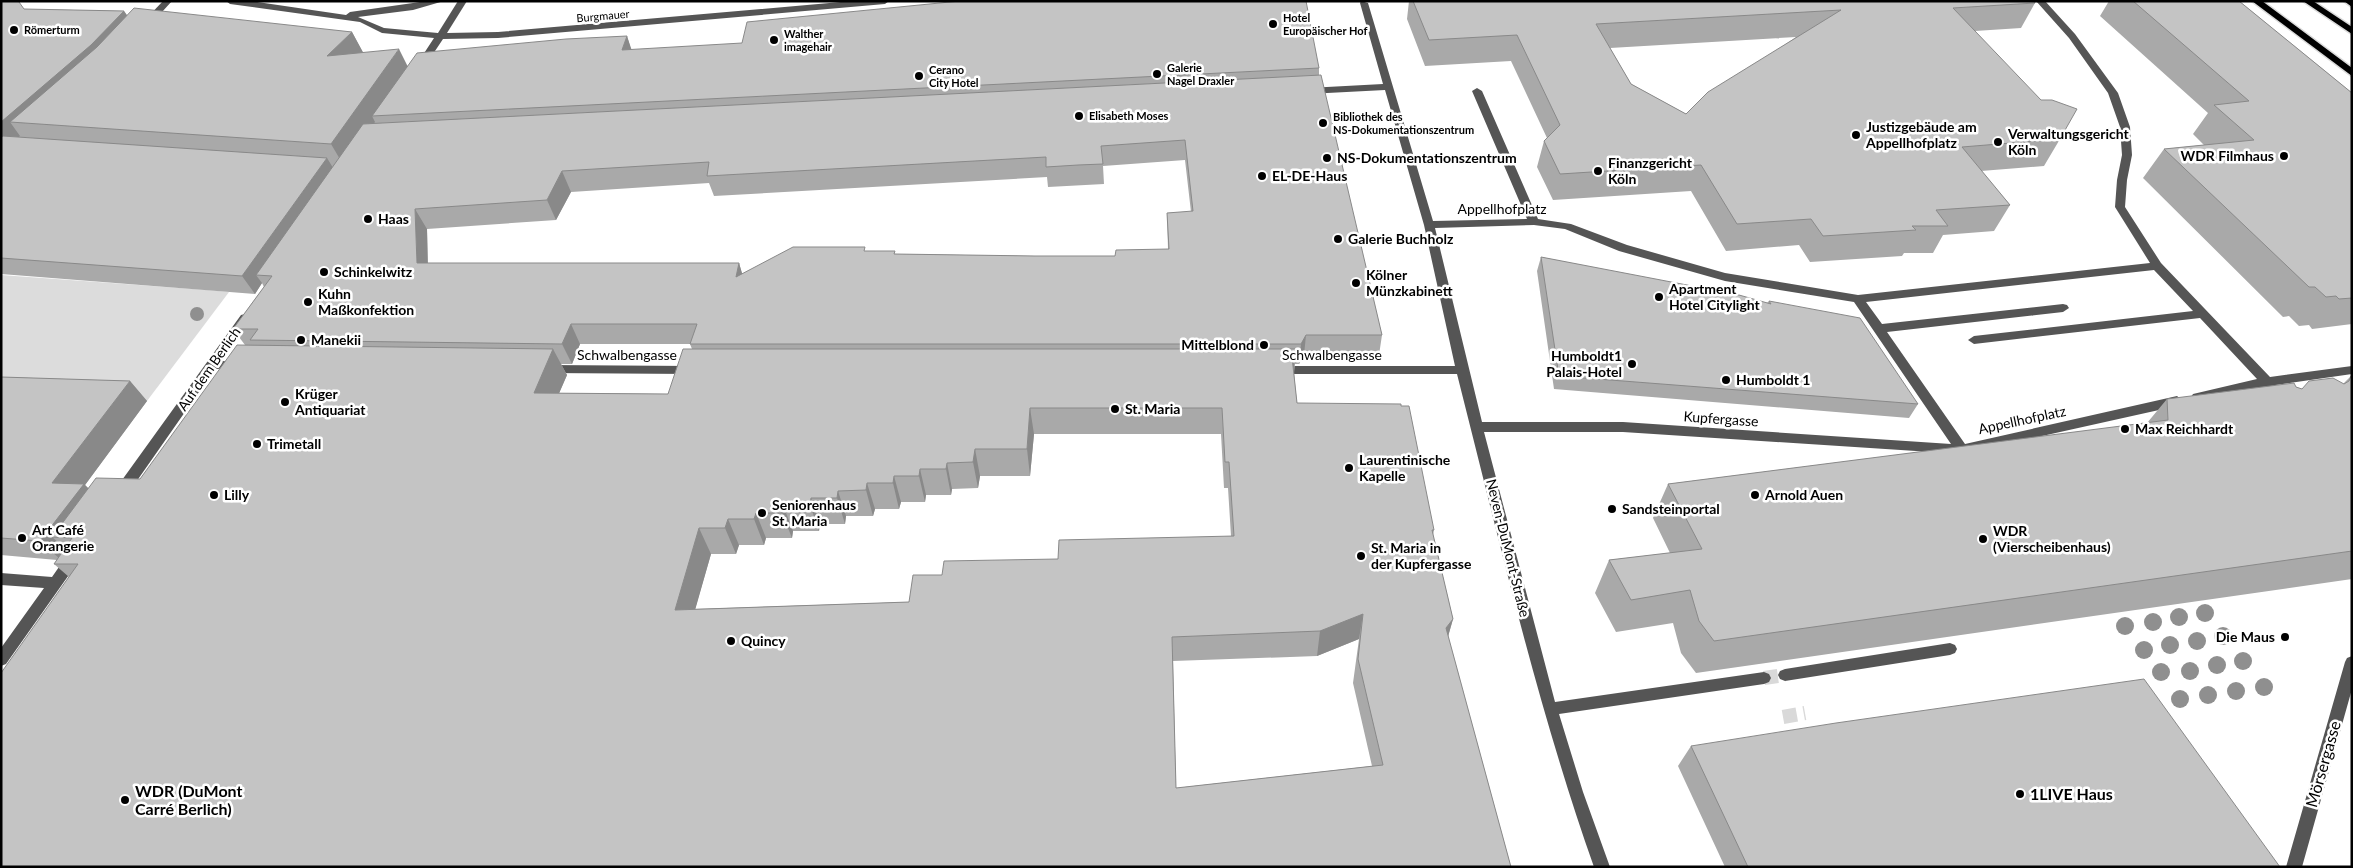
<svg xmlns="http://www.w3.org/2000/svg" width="2353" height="868" viewBox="0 0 2353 868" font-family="Lato,sans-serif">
<rect width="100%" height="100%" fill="#fff"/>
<path fill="#dcdcdc" d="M1,275L207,290L229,292L147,401L1,397Z"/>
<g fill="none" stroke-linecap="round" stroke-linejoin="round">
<path stroke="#d9d9d9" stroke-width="14" stroke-dasharray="14 7" stroke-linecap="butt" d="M1764,678L1785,675
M1783,717L1805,713"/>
<defs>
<path id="major" d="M2252,1H2262L2352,68V76Z
M2303,1H2313L2352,27V34Z
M2344,1H2352V7Z"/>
</defs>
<use href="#major" stroke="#dbdbdb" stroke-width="3"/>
<path fill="#555" fill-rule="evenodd" d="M163,1H172L151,24H145V20Z
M226,1H250L346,15L350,12L427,1H444L413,10L358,17L384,28L438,33L458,1H467L447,33L498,32L852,1H889L885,4L498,38L443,39L425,66L422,67L417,64L434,38L382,33L360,22L230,4Z
M1361,1L1368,3L1433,221L1527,219L1472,91L1477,88L1482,91L1538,219L1571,224L1627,245L1725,273L1858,295L2150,263L2115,207L2117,180L2122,155L2120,127L2108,93L2069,38L2036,1H2045L2075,34L2118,93L2130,127L2132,155L2127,180L2125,207L2161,263L2270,377L2352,366V374L2276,385L2270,389L2264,387L2197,401L2193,400L2191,397L2193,394L2257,379L2200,318L1974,344L1968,340L1974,336L2193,311L2154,270L1866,302L1882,324L2063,304L2067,305L2069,308L2063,312L1887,332L1965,444L2177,396L2183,401L2177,406L1962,454L1623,432H1484L1555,702L1764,672L1769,674L1771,678L1769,682L1764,684L1559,714L1583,792L1610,867H1594C1537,706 1499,539 1457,374H1277L1271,370L1277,366H1455L1424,225L1385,90L1308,94L1303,91L1308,88L1383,84L1360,3ZM1534,225L1565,229L1619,251L1725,281L1854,302L1951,444L1623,422H1482L1435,228Z
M245,314L251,318L221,361L244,362L246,365L244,368L215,369L127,495H117L116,491L117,487L241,315Z
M547,365L692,366L698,370L692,374L547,373L541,369Z
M73,552L78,554L80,558L78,562L6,664L1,666V648L44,588L1,585V573L52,577L68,554Z
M1950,643L1955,645L1957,649L1955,653L1950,655L1785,681L1780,679L1778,675L1780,671L1785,669Z
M2352,656V689L2302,867H2286L2345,662L2347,658Z"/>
<use href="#major" fill="#000" fill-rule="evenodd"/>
</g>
<g fill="#8f8f8f">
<circle cx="197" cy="314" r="7"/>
<circle cx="2205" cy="613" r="9"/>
<circle cx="2179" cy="617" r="9"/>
<circle cx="2153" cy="622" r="9"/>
<circle cx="2125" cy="626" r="9"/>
<circle cx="2223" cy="636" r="9"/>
<circle cx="2197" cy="641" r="9"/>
<circle cx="2170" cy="645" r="9"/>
<circle cx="2144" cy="650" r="9"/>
<circle cx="2243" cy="661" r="9"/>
<circle cx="2217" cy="665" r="9"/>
<circle cx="2190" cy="671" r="9"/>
<circle cx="2161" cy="672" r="9"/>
<circle cx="2264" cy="687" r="9"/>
<circle cx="2236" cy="691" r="9"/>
<circle cx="2208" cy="695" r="9"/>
<circle cx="2180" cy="699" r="9"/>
</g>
<path fill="#a9a9a9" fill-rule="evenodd" d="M1,1L24,9L124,11L127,15L352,32L363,53L408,66L627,36L631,50L1319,68V76L1382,335L1379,355H1304L1299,364H1295L1294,373L1297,403L1434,530L1433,535L1453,619L1448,637L1511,867L69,577L54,564L57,560L1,555V377L130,381L147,401L85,485L88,488L140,479L245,345L233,329L264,287L262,283L255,294L1,274ZM1185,160L1191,212L1167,213L1168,249L1115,256H1035L896,254L866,251L742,274L739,263H428L427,229L556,220L571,192L709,183L714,196L1047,177L1048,187L1104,184L1103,166ZM580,344H690L692,349L668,394L559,393L567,375L561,364H572ZM1034,434H1221L1224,488H1228L1231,536L942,575L909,602L695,609L711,554H736L739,545H764L766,538H792L793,531H819L820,524H845L846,516H873L875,509H899L901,502H925L926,495H951L952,489L978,488L980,476H1030ZM1359,639L1353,683L1372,766L1176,788L1173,661L1317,656Z
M1409,1H2034L2035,3L2021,28L1975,31L2060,139L2044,166L1981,171L2010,205L1994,231L1943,235L1933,253H1904L1902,256L1810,262L1799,245L1726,251L1691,191L1553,200L1537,167L1544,141L1547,138L1511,61L1425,66L1407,19ZM1796,37L1686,114L1631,84L1610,48Z
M2109,1H2239L2352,93V324L2312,329L2309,325L2299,326L2289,316L2283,317L2143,178L2164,149L2204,145L2193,134L2208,113L2100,16Z
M1541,257L1767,303L1769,301L1918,404L1909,418L1554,389L1537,271Z
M2351,376H2352V579L1696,673L1681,653L1673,623L1616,632L1595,593L1609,560L1670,553L1653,518L1668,484L2147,423L2167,399L2296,387L2302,389L2343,384Z
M1691,746L2280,867H1725L1678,766Z"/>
<path fill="#898989" d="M124,11L135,28L10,122L20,136L1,152V122Z
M352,32L364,54L327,56Z
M627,36L633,54L622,50Z
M399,49L410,71L372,116L375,122L344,166L331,144Z
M327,158L338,176L256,275L262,283L255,294L242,276Z
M562,171L571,192L556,220L547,200Z
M415,209L427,229L428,283L417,263Z
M739,263L745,283L736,277Z
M571,324L580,344L572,364L562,344Z
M1306,335L1304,355L1299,364L1301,344Z
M553,349L567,375L548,419L534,393Z
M1296,349L1293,376L1292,357Z
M130,381L147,401L85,485L103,503L72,538L52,537L68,551L61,560L40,541L52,483Z
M1030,408L1034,434L1030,476L1027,449Z
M975,449L980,476L978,488L973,462Z
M947,463L952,489L951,495L946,469Z
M920,469L926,495L925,502L919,476Z
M894,476L901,502L899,509L893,483Z
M867,483L875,509L873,516L866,490Z
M838,491L846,516L845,524L837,498Z
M811,498L820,524L819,531L810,505Z
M783,505L793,531L792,538L782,513Z
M756,513L766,538L764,545L754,519Z
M728,519L739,545L736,554L725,528Z
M699,528L711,554L688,635L675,610Z
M1363,614L1359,639L1317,656L1320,631Z
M1453,619L1446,643V628Z"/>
<path fill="#c4c4c4" stroke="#898989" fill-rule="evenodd" d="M1,1H18L19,2L24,9L124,11L91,45L1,122Z
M960,1H1306L1319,68L372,116L417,53L566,39L627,36L622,50L742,43L747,22Z
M1413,1H2034L2035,3L1953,8L2041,100H2052L2077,109L2060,139L1962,147L2010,205L1936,210L1948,226H1912L1916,230L1823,236L1811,219L1737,224L1701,165L1560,174L1544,141L1560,125L1517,35L1429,40ZM1841,10L1708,92L1686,114L1631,84L1596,24Z
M2133,1H2239L2352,93V298L2339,299L2336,296L2326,297L2315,287H2309L2164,149L2254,140L2214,105L2249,101Z
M134,8L352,32L327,56L399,49L331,144L10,122L97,47Z
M1321,75L1382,335H1306L1301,344H690L697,324H571L562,344L250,340L258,329H233L272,276L256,275L363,124ZM1185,140L1193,211L1167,213L1169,249L1116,250L1115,256H1035L894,254L895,251H864L865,247H793L736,277L739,263H417L415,209L547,200L562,171L709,162L707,176L1046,157V167L1078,165L1103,164L1101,146Z
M3,136L327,158L242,276L1,258V137Z
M1541,257L1739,295L1771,304L1769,301L1860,318L1918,404L1559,376Z
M237,345L553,349L534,393L668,394L683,349H1296L1292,357L1297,403L1401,404V406H1409L1434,530H1432L1453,619L1446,628L1511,867H1V673L78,564H54L72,538L52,537L96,478L140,479ZM1030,408H1222L1225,462H1229L1234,536L1059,540L1058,559L944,561L942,575H913L909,602L675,610L699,528H725L728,519H754L756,513H782L783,505H810L811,498H837L838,491L866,490L867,483H893L894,476H919L920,469H946L947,463L973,462L975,449H1027ZM1363,614L1358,659L1383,765L1176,788L1172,637L1320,631Z
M2351,376H2352V551L1714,641L1699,621L1690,590L1631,600L1609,560L1702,549L1668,484L2168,420L2167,399L2294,383L2296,387L2302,389L2309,381L2333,378L2344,384L2349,381Z
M1,377L130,381L52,483L84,484L40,541L1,538Z
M2144,679L2280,867H1748L1691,746L1836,723Z"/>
<g fill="#000" stroke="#fff" stroke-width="2">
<circle cx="1273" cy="24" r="5"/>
<circle cx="14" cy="30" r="5"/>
<circle cx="774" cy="40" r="5"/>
<circle cx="1157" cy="74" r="5"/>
<circle cx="919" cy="76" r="5"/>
<circle cx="1079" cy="116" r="5"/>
<circle cx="1323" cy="123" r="5"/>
<circle cx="1856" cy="135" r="5"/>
<circle cx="1998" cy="142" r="5"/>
<circle cx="2284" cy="156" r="5"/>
<circle cx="1327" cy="158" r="5"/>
<circle cx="1598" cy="171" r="5"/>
<circle cx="1262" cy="176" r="5"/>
<circle cx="368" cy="219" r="5"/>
<circle cx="1338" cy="239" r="5"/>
<circle cx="324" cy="272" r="5"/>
<circle cx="1356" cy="283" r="5"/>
<circle cx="1659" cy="297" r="5"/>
<circle cx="308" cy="302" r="5"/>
<circle cx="301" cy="340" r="5"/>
<circle cx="1264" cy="345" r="5"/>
<circle cx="1632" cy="364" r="5"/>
<circle cx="1726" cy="380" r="5"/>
<circle cx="285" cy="402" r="5"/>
<circle cx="1115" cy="409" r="5"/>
<circle cx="2125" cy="429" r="5"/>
<circle cx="257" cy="444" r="5"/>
<circle cx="1349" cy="468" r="5"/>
<circle cx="214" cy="495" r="5"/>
<circle cx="1755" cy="495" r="5"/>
<circle cx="1612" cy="509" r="5"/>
<circle cx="762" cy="513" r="5"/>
<circle cx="22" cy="538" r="5"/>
<circle cx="1983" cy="539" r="5"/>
<circle cx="1361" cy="556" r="5"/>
<circle cx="2285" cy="637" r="5"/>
<circle cx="731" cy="641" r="5"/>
<circle cx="2020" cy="794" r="5"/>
<circle cx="125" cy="800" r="5"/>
</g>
<g text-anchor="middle" stroke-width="5" stroke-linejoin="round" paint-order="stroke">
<g font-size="11" fill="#000" stroke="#fff">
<text transform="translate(603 16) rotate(-5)" y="4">Burgmauer</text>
</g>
<g font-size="11" font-weight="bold" fill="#000" stroke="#fff" text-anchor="start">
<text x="1283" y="22">Hotel<tspan x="1283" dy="13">Europäischer Hof</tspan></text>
<text x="24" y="34">Römerturm</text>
<text x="784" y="38">Walther<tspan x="784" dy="13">imagehair</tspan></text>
<text x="1167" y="72">Galerie<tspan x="1167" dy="13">Nagel Draxler</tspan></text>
<text x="929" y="74">Cerano<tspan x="929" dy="13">City Hotel</tspan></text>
<text x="1089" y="120">Elisabeth Moses</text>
<text x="1333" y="121">Bibliothek des<tspan x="1333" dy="13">NS-Dokumentationszentrum</tspan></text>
</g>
<g font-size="14" font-weight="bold" fill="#000" stroke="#fff" text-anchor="start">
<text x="1866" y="132">Justizgebäude am<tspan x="1866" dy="16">Appellhofplatz</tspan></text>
<text x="2008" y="139">Verwaltungsgericht<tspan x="2008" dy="16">Köln</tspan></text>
<text x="2274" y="161" text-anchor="end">WDR Filmhaus</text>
<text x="1337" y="163">NS-Dokumentationszentrum</text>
<text x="1608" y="168">Finanzgericht<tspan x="1608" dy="16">Köln</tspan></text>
<text x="1272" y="181">EL-DE-Haus</text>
<text x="378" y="224">Haas</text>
<text x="1348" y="244">Galerie Buchholz</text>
<text x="334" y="277">Schinkelwitz</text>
<text x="1366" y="280">Kölner<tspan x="1366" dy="16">Münzkabinett</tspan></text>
<text x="1669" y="294">Apartment<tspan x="1669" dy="16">Hotel Citylight</tspan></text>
<text x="318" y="299">Kuhn<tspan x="318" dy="16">Maßkonfektion</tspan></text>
<text x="311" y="345">Manekii</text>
<text x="1254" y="350" text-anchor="end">Mittelblond</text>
<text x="1622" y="361" text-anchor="end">Humboldt1<tspan x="1622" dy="16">Palais-Hotel</tspan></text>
<text x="1736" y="385">Humboldt 1</text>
<text x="295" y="399">Krüger<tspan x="295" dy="16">Antiquariat</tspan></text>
<text x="1125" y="414">St. Maria</text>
<text x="2135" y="434">Max Reichhardt</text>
<text x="267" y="449">Trimetall</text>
<text x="1359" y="465">Laurentinische<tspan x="1359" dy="16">Kapelle</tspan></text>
<text x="224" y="500">Lilly</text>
<text x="1765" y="500">Arnold Auen</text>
<text x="772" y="510">Seniorenhaus<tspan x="772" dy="16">St. Maria</tspan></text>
<text x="1622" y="514">Sandsteinportal</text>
<text x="32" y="535">Art Café<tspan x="32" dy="16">Orangerie</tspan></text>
<text x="1993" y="536">WDR<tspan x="1993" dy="16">(Vierscheibenhaus)</tspan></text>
<text x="1371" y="553">St. Maria in<tspan x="1371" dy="16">der Kupfergasse</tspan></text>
<text x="2275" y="642" text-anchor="end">Die Maus</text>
<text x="741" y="646">Quincy</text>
</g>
<g font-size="14" fill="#000" stroke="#fff">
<text x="1502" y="214">Appellhofplatz</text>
<text x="627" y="360">Schwalbengasse</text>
<text x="1332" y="360">Schwalbengasse</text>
<text transform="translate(209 369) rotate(-55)" y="5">Auf dem Berlich</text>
<text transform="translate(1721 419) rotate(4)" y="5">Kupfergasse</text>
<text transform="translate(2022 420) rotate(-12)" y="5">Appellhofplatz</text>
<text transform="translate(1508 548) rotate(76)" y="5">Neven-DuMont-Straße</text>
</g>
<g font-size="16" fill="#000" stroke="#fff">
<text transform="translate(2323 764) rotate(-74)" y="6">Mörsergasse</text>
</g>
<g font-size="16" font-weight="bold" fill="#000" stroke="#fff" text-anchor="start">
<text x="135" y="797">WDR (DuMont<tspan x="135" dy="18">Carré Berlich)</tspan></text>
<text x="2030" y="800">1LIVE Haus</text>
</g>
</g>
<rect width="2353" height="868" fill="none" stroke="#000000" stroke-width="5"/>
</svg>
